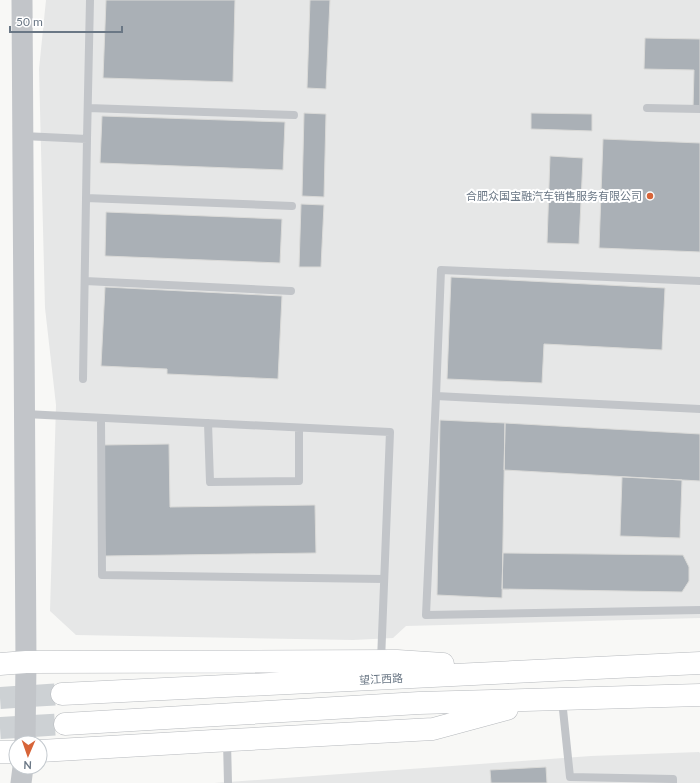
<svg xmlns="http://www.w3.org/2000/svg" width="700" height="783" viewBox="0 0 700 783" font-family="Lato,'Noto Sans SC',sans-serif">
<rect width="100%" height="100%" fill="#f8f8f6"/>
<path fill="#e6e7e7" d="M46,0H700V618L406,626L393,638L353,640L76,635L50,611L56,405L45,308L39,69Z
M699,752L700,753V783H147H214L591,756Z"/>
<path fill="#aab0b6" stroke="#dadad8" d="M106,0H235L233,82L103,78Z
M310,0H330L326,89L307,88Z
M645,38L700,39V108H693L694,70L644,69Z
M304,113L326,114L324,197L302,196Z
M531,113L592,114V131L531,129Z
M102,116L285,122L283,170L100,163Z
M603,139L700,143V252L599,248Z
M550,156L583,158L579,244L547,243Z
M301,204L324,205L321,267H299Z
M106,212L282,219L280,263L105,256Z
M451,277L665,288L662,350L544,344L542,383L447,379Z
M105,287L282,296L278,379L167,374V369L101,366Z
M440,420L505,423L502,598L437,595Z
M505,423L700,434V481L504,470Z
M169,444L170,507L315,505L316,553L105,556L103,445Z
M622,477L682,480L680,538L620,536Z
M503,553L683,555L689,567V581L682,592L502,589Z
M546,767L547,783H491L490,770Z"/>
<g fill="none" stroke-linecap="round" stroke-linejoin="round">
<path stroke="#cdd1d4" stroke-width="22" stroke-dasharray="22 11" stroke-linecap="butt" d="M0,698L62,694
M0,728L65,724"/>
<defs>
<path id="primary" d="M0,664L26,662L397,661L443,664
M62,694L700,663
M65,724L419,703L700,695
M40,751L213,741L433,729L507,709
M0,752H16"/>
</defs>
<use href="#primary" stroke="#b6b9bd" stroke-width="23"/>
<path stroke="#c2c5c9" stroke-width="8" d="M88,108L294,115
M647,108L700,109
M23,136L87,139L83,379
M87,139L90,0
M86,198L292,206
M85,281L291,291
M436,396L441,270L700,281
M700,409L436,396L426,615L700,610
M25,414L390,432L381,661
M101,418L102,575L384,579
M208,423L210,482L299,481V428
M562,700L570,777L673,779V783
M227,742L228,783"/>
<path stroke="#c2c5c9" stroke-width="21" d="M22,0L26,662L25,743
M21,783L23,767"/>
<use href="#primary" stroke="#fff" stroke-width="22"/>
</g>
<circle fill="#d76438" stroke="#fff" stroke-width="1.5" cx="650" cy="196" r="4"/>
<g text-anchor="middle" stroke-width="4" stroke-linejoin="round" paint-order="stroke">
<g font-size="11" fill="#6a7785" stroke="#fff" text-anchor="end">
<text x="642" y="200">合肥众国宝融汽车销售服务有限公司</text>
</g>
<g font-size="11" fill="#6a7785" stroke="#fff">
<text transform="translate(381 679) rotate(-3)" y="4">望江西路</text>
</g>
</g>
<g transform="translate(28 755) rotate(182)"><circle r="19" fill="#ffffff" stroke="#c3c9ce"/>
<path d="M0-3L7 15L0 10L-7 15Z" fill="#d76438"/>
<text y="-6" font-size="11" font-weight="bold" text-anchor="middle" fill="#6a7785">N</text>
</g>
<path d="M10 26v6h112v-6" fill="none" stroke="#6a7785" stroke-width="2"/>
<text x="16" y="26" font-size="12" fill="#6a7785" stroke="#ffffff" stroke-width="3" paint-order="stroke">50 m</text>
</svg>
